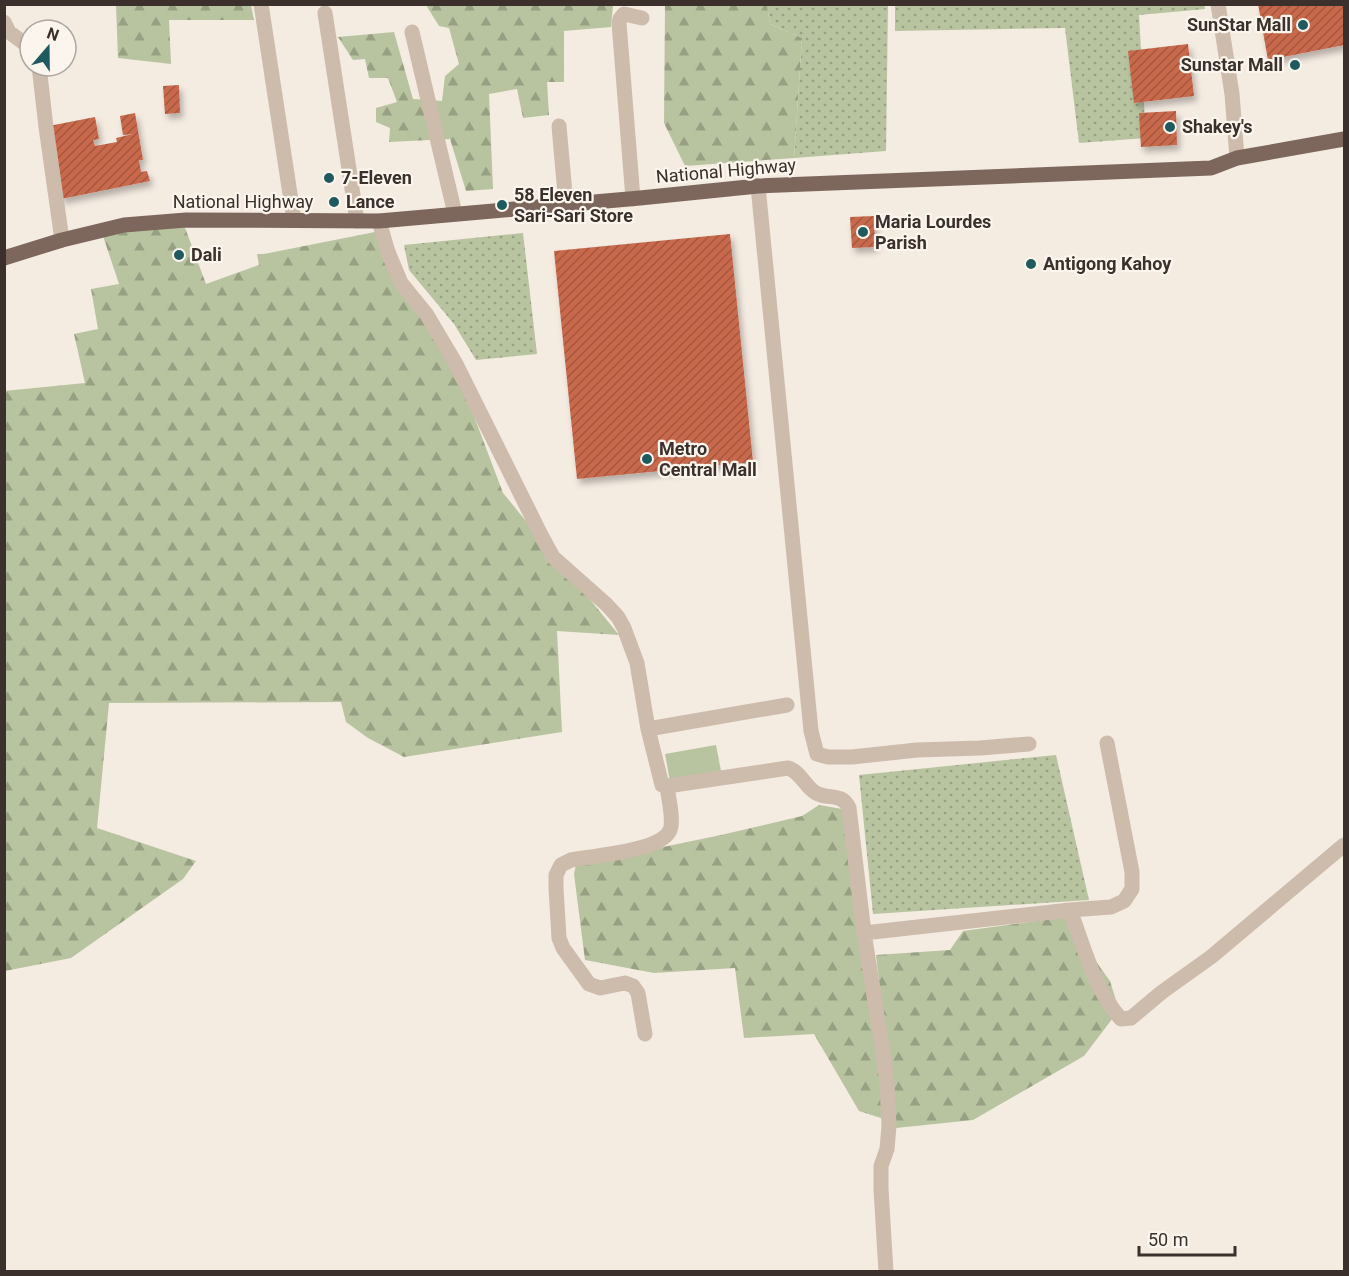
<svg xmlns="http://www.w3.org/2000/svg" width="1349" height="1276" viewBox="0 0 1349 1276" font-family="Roboto,sans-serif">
<defs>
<pattern id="grass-dots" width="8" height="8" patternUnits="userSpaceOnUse" patternTransform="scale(1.5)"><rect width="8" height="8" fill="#b8c4a0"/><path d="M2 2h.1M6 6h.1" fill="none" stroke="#97a083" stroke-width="1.8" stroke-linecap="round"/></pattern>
<pattern id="forest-firs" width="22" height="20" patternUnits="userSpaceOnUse" patternTransform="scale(1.5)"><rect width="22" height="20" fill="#b8c4a0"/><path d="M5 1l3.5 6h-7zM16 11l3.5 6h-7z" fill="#97a083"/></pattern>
<pattern id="building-hatch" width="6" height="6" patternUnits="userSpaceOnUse" patternTransform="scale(1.5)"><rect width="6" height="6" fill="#c8694b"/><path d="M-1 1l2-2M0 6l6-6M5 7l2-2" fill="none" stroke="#a4573f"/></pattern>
<filter id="shadow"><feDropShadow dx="3" dy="5" stdDeviation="3" flood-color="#0004"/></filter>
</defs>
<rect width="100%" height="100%" fill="#f4ebe1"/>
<path fill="url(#grass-dots)" d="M1204,4L1205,9L1139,15L1146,138L1079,143L1065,28L895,31V5Z
M767,5H888L886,151L794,158L802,38L770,24Z
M523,233L537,354L476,360L454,324L409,270L404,245Z
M1056,755L1089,900L873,914L859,775Z"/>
<path fill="url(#forest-firs)" d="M116,5H251L254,20H169L171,64L118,58Z
M426,5H613L611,27L564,31V82H547L549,115L523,118L517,89L489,94L493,189L466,191L450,139L389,142L390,128L376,122V108L397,102L388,78H369L365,59L353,60L338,37L394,32L413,99L442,101L445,76L459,64L449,28L439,26Z
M665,5H767L770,24L802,38L794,158L685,166L664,123Z
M184,225L206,284L259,265L257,254H264L375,232L452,358L503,493L619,635L557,631L562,732L404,757L368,738L346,722L341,702L109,703L97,828L196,861L183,879L71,958L5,971L4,391L85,383L74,334L98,329L91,289L119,284L102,233Z
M819,805L842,809L875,1039L884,1119L859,1111L814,1034L744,1038L735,968L654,973L585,960L574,874L576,865L721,835L802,816Z
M1064,917L1110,981L1119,1010L1084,1056L973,1120L896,1128L876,955L950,950L963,931Z"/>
<path fill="#b8c4a0" d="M716,745L721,771L670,781L665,754Z"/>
<path fill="url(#building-hatch)" filter="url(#shadow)" d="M1258,4H1344V45L1268,60Z
M1188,44L1194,96L1134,103L1128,51Z
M179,85L180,113L165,114L163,86Z
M1176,111L1177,145L1141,147L1139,113Z
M135,113L143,160H139L141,172L147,171L150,181L61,199L49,126L95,117L99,139L93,140L95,146L117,142L116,138L133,134L123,135L120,116Z
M874,216L875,247L852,248L850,217Z
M730,234L753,462L577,479L554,251Z"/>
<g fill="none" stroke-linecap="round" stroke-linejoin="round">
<path stroke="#cdbbac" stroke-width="15" d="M261,4L294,220
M1218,4L1232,94L1237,158
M325,13L357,221
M4,22L9,32L28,46L30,49
M412,32L455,214
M39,66L46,127L62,240
M559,126L566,205
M758,186L811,731L817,754L828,757H852L917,750L980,748L1029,744
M633,199L619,23L620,19L624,14L642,18
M379,221L388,252L401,283L427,315L456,364L541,535L553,557L606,604L618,617L624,628L637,663L648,729L662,785L667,786L788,768C801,772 805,787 816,793C828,800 842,792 849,808L864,933L881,1040L887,1083L889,1126L887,1149L881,1166V1189L886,1272
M648,729L787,705
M1070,910C1084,947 1094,989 1121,1019L1131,1018L1162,992L1211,957L1344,845
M864,933L1070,910L1111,907L1124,901L1132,889V872L1107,743
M645,1034L638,993L633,986L625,983L600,988L589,984L563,948L559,938L556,888V875L561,865L571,860C593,856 658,851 669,832C675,823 668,797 667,786"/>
<path stroke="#7d675c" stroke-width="15" d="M4,258L62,240L124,225L186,220L379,221L640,198L758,186L1211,168L1237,158L1344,139"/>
</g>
<g fill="#1f5a5e" stroke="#fbf5ee" stroke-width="2">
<circle cx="1303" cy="25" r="6"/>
<circle cx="1295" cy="65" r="6"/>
<circle cx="1170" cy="127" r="6"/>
<circle cx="329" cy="178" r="6"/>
<circle cx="334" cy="202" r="6"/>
<circle cx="502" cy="205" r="6"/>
<circle cx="863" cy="232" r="6"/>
<circle cx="179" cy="255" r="6"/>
<circle cx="1031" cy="264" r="6"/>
<circle cx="647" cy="459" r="6"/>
</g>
<g text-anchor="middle" stroke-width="4.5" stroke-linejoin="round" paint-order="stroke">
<g font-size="18" font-weight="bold" fill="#3b302b" stroke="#fbf5ee" text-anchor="start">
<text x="1291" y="31" text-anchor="end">SunStar Mall</text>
<text x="1283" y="71" text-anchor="end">Sunstar Mall</text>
<text x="1182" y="133">Shakey's</text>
<text x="341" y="184">7-Eleven</text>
<text x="514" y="201">58 Eleven<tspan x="514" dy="21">Sari-Sari Store</tspan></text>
<text x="346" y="208">Lance</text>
<text x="875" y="228">Maria Lourdes<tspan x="875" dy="21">Parish</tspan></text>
<text x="191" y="261">Dali</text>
<text x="1043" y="270">Antigong Kahoy</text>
<text x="659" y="455">Metro<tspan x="659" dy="21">Central Mall</tspan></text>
</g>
<g font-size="18" fill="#3b302b" stroke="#fbf5ee">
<text transform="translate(726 171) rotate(-5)" y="6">National Highway</text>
<text x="243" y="208">National Highway</text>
</g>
</g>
<rect width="1349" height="1276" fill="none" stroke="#3b302b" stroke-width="12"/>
<g transform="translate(48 48) rotate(20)"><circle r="28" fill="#fbf5ee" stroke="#aea6a0" stroke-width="1.5"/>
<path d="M0-4.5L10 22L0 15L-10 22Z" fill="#1f5a5e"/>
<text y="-9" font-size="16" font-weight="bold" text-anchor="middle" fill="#3b302b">N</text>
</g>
<path d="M1139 1246v9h96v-9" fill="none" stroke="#3b302b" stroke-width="3"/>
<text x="1148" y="1246" font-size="18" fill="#3b302b" stroke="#fbf5ee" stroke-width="4.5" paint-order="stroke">50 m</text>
</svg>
